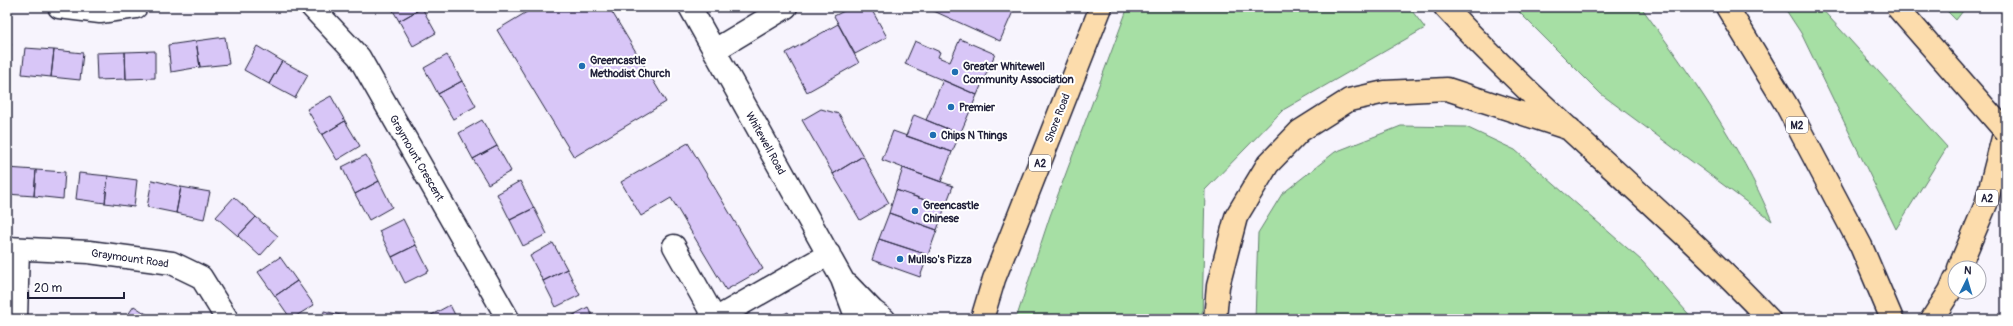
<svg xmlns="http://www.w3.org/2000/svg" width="2013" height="326" viewBox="0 0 2013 326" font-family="Pangolin,sans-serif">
<rect width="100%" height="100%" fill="#f7f4fd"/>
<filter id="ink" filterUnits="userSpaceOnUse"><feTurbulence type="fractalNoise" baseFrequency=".025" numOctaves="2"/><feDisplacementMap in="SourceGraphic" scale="8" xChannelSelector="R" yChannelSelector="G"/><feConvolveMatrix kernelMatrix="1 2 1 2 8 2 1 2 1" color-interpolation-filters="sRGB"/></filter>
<g filter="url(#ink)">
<path fill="#a6dfa4" stroke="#648070" d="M1128,7H1409L1425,28L1283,110L1205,190L1202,319H1016L1050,216Z
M1514,7H1641C1690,74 1740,144 1772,221L1601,94Z
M1784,7H1820L1947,147L1896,229L1801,33Z
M1943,7H1966L1956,20Z
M1401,126L1466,127L1515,150L1642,261L1693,319H1255L1258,233L1282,194L1335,152Z"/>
<path fill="#d8c6f7" stroke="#22223b" d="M391,7H421L422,8L399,21Z
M535,7H609L666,102L574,157L497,30Z
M852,7H870L887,37L855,54L834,16Z
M871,7H879L873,11Z
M925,7H1015L1000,41Z
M422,8L436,33L413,46L399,21Z
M838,24L859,63L807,92L786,53Z
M225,37L229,64L200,67L196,41Z
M960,39L995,54L977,95L905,64L915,41L940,52L938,57L950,62Z
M196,41L200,67L171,72L168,45Z
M7,44H11L7,65Z
M257,46L282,61L269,84L244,70Z
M25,48L54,50L51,77L22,74Z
M54,50L83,53L80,80L51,77Z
M155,51V78L126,79L125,52Z
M125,52L126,79L97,80L96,53Z
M447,55L462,81L438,94L424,68Z
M282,61L308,75L295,98L269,84Z
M943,80L977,95L960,134L926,120Z
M462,81L476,106L453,119L438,94Z
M331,96L345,121L322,135L307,109Z
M821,109L839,114L863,156L833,174L802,120Z
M914,115L960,134L952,152L906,136Z
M482,120L497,146L473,159L459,133Z
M345,121L360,146L337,160L322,135Z
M893,131L952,152L941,182L882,160Z
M688,143L763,269L726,290L671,198L641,216L621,182Z
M497,146L511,171L488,184L473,159Z
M366,155L379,181L355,194L342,167Z
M863,156L889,203L860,220L833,174Z
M7,168L36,170L34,196L7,194Z
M903,168L953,186L945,207L896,190Z
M36,170L65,172L63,199L34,196Z
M79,173L108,176L105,203L76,199Z
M108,176L137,180L134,207L105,203Z
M152,180L181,187L176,213L147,207Z
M379,181L392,207L369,220L355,194Z
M520,181L534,208L510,220L497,194Z
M181,187L210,192L204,219L176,213Z
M896,190L945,207L937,230L889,213Z
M234,197L256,217L238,236L216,217Z
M534,208L547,234L523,246L510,220Z
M889,213L937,230L928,255L879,239Z
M256,217L278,236L260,256L238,236Z
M403,219L416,245L392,257L379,231Z
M879,239L928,255L920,277L872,260Z
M553,243L567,269L543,281L530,256Z
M416,245L429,271L405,283L392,257Z
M280,257L297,281L275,296L258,272Z
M567,269L580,295L556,307L543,281Z
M297,281L314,305L291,319L275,296Z
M450,305L457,319H424Z
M134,306L154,319H125Z
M588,307L594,319H566Z
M324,311L353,318V319H323Z
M788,312L792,319H774Z"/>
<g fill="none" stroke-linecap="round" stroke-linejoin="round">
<defs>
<path id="minor" d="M59,7L100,12L136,7
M312,7L359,57L508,319
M690,7L842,279L857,319
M715,50L786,7
M674,246L715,319L829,254
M7,248L89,252L172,263L201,277L227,319
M848,285L873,311L884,319
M16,319L18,249"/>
<path id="major" d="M1959,268L1986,204L2006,126
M982,319L994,279L1101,7
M1932,319L1950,291L1955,279"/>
<path id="highway" d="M1445,7C1547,117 1666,210 1769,319
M1727,7L1787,106L1861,246L1892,319
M1215,319L1218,286L1236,217L1268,164L1300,131L1349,100L1385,92L1447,89L1570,129"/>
</defs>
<use href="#minor" stroke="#22223b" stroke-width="25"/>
<use href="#major" stroke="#22223b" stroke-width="25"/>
<use href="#highway" stroke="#22223b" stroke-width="25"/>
<use href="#minor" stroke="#fff" stroke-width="22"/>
<use href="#major" stroke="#fcdcac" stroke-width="22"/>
<use href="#highway" stroke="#fcdcac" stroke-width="22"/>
<defs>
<path id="highway-bridge" d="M1897,7L2006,132"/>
</defs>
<use href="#highway-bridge" stroke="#22223b" stroke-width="25" stroke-linecap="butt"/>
<use href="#highway-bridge" stroke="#fcdcac" stroke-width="22"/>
</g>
</g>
<g fill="#1f6fb2" stroke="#fff" stroke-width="1.5">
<circle cx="582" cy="66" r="4"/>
<circle cx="955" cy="72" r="4"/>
<circle cx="951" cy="107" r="4"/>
<circle cx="933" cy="135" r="4"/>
<circle cx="915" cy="211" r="4"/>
<circle cx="900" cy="259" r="4"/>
</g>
<g text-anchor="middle" stroke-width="4" stroke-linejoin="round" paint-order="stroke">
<g fill="#fff" stroke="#646476" stroke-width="1">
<rect x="1786" y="117" width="22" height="16" rx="3"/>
<rect x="1029" y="155" width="22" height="16" rx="3"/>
<rect x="1976" y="190" width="22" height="16" rx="3"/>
</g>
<g font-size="10" font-weight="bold" fill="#22223b">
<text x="1797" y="129">M2</text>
<text x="1040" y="167">A2</text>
<text x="1987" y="202">A2</text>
</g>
<g font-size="11" font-weight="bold" fill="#22223b" stroke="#fff" text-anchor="start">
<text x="590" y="64">Greencastle<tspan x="590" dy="13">Methodist Church</tspan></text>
<text x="963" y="70">Greater Whitewell<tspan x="963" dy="13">Community Association</tspan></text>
<text x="959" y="111">Premier</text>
<text x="941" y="139">Chips N Things</text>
<text x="923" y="209">Greencastle<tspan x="923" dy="13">Chinese</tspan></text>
<text x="908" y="263">Mullso's Pizza</text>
</g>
<g font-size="11" fill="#22223b" stroke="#fff">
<text transform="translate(1057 118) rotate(-69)" y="4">Shore Road</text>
<text transform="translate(766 143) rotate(61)" y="4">Whitewell Road</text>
<text transform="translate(417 158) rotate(60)" y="4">Graymount Crescent</text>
<text transform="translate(130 258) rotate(8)" y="4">Graymount Road</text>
</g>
</g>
<rect width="2013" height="326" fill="none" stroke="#fff" stroke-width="24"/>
<rect x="12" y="12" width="1989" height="302" fill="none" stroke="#22223b" stroke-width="1.5" filter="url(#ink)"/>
<g transform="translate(1967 280) rotate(5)"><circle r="19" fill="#ffffff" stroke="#a7a7b1"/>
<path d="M0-3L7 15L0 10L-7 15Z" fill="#1f6fb2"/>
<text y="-6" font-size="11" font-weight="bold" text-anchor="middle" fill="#22223b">N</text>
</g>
<path d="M28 292v6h96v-6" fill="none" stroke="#22223b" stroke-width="2"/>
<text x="34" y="292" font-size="12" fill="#22223b" stroke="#ffffff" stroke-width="3" paint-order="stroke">20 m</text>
</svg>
